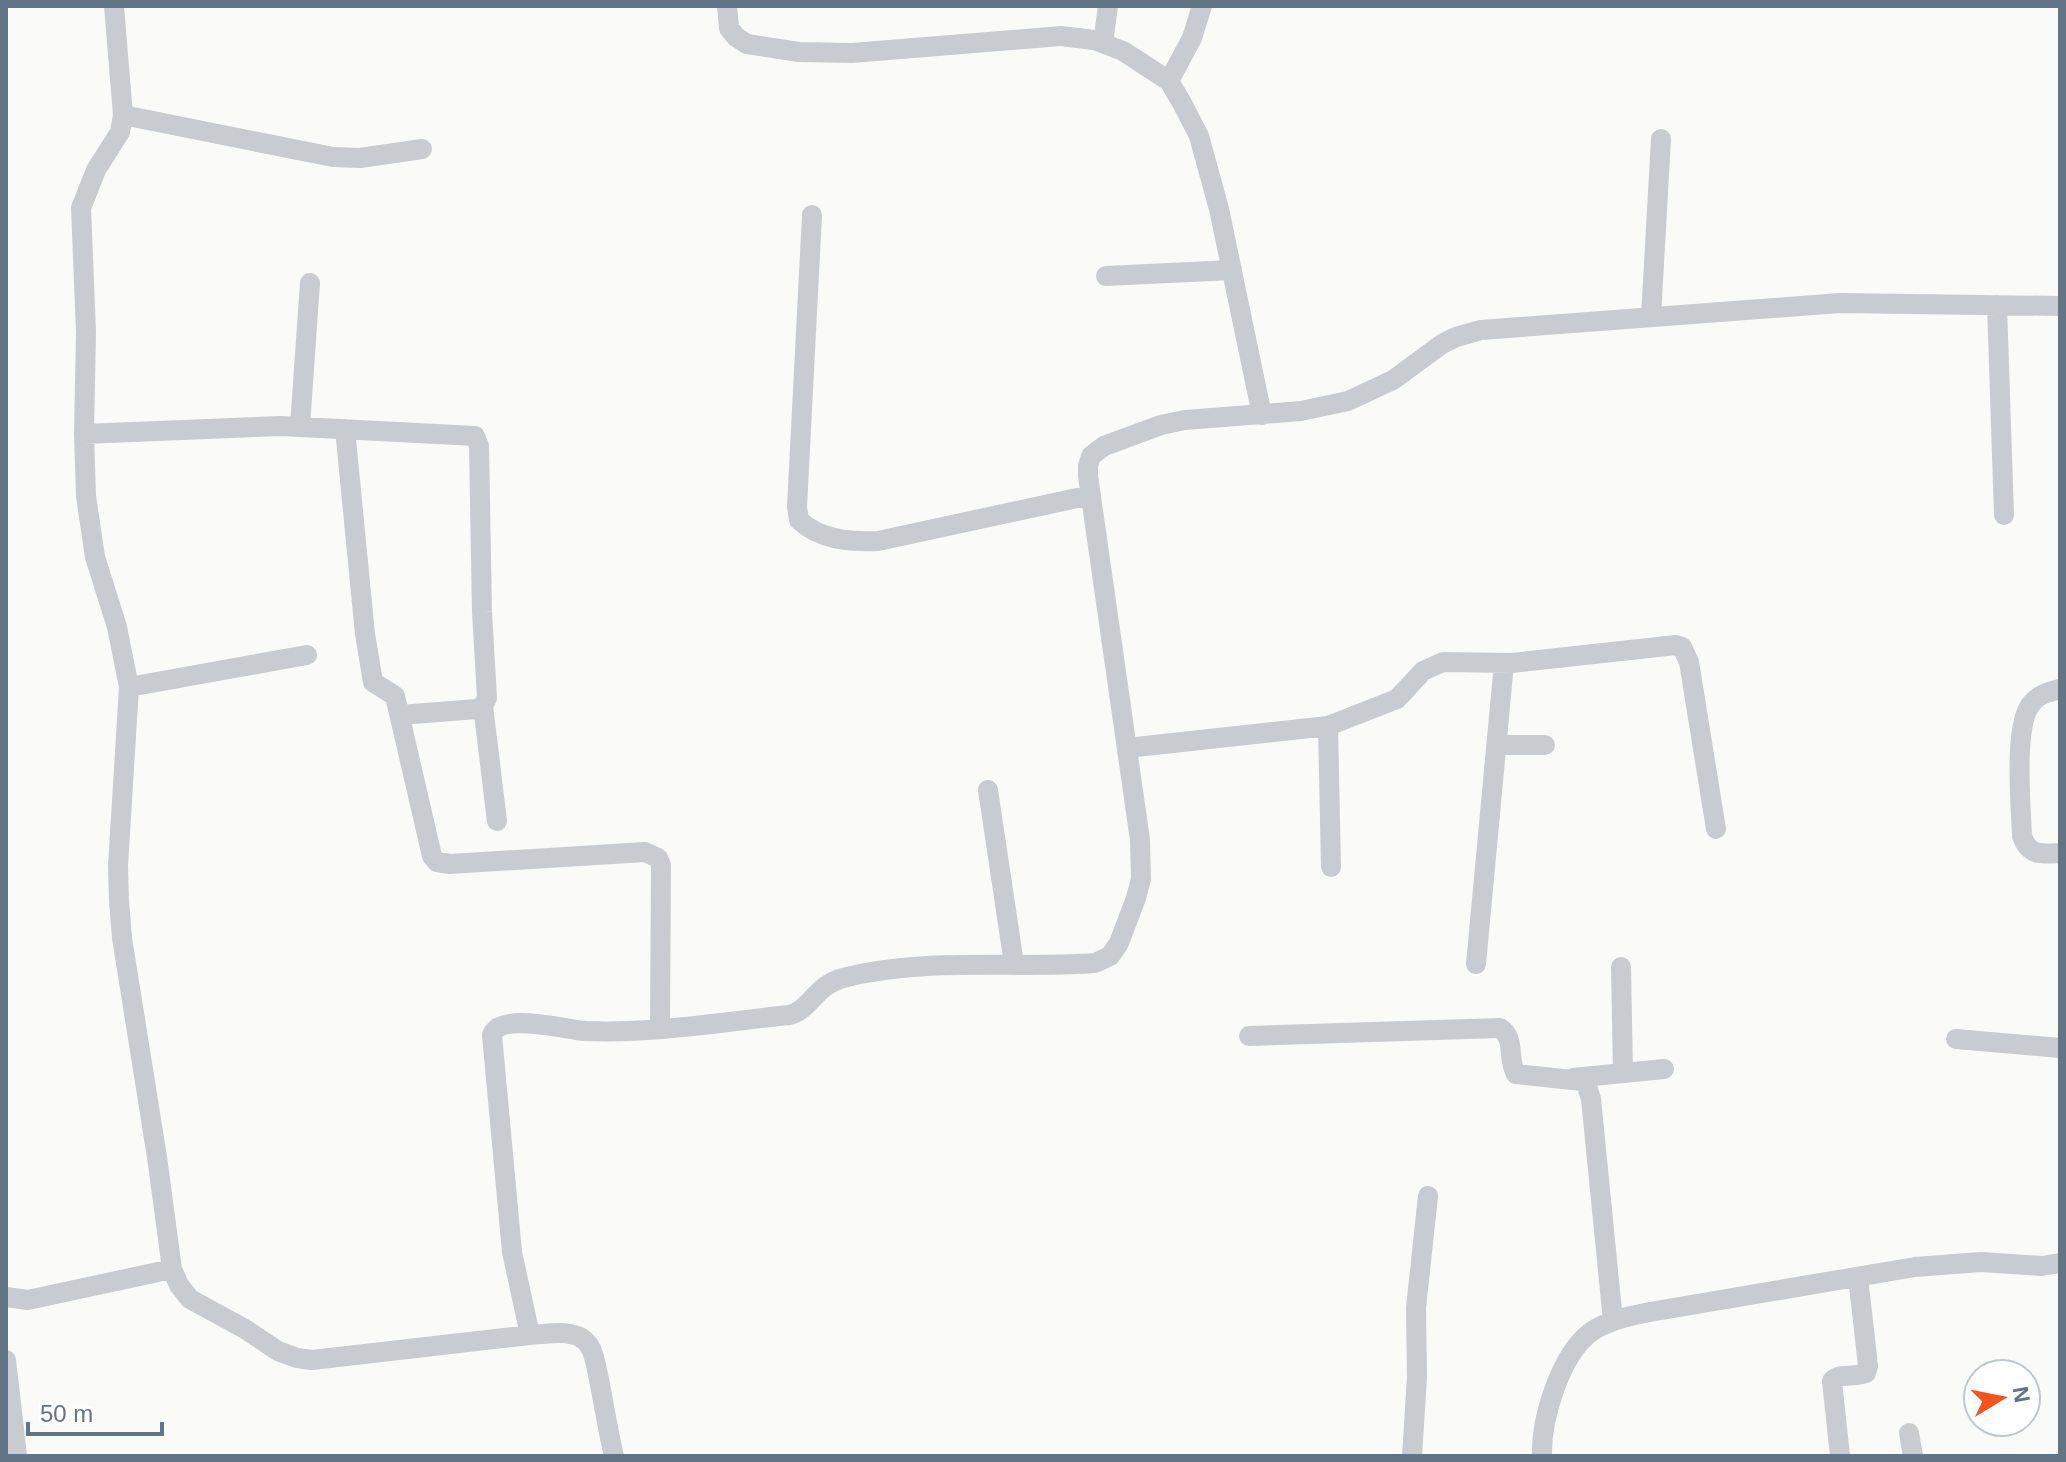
<svg xmlns="http://www.w3.org/2000/svg" width="2066" height="1462" viewBox="0 0 2066 1462" font-family="Arial,sans-serif">
<rect width="100%" height="100%" fill="#fafaf8"/>
<g fill="none" stroke-linecap="round" stroke-linejoin="round">
<path stroke="#c8ccd0" stroke-width="20" d="M114,6L123,115L120,132L96,170L81,208L86,332L84,434L86,496L95,557L117,627L129,687L118,866L119,901L122,938L157,1157L172,1269L179,1285L190,1299L245,1329L278,1351L297,1358L312,1360L530,1335C546,1334 565,1330 580,1337C587,1341 592,1349 594,1357C602,1389 606,1423 614,1456
M727,6L729,28L736,37L747,44L799,52L852,53L1061,36L1094,40L1123,51L1169,81L1182,103L1199,136L1219,209L1262,415
M1103,43L1108,6
M1169,81L1192,38L1202,6
M123,115L333,157L360,158L422,149
M812,215L797,507L799,520C820,540 850,542 878,541L1091,495
M1106,276L1232,270
M1997,305L2004,515
M1651,317L1661,139
M300,426L310,283
M345,429L365,634L373,682L395,696L432,856L437,862L450,864L645,852L658,858L661,865L660,1028
M84,434L281,426L475,436L479,446L482,612L487,698L483,706L477,709L400,715
M129,687L307,655
M2060,689C2049,692 2039,694 2032,703C2013,723 2021,807 2022,836C2029,856 2041,854 2060,853
M483,706L497,821
M1328,726L1331,867
M1497,745H1545
M1127,748L1328,726L1397,699L1423,671L1443,662L1512,663L1676,645L1682,647L1689,662L1716,829
M988,790L1014,964
M1476,964L1504,663
M1621,967L1623,1073
M1249,1036L1500,1028C1516,1038 1507,1060 1516,1074L1582,1081L1587,1086L1591,1099L1613,1321
M1956,1039L2060,1048
M1573,1078L1664,1069
M6,1297L28,1300L172,1269
M530,1335L512,1252L492,1035C500,1012 563,1029 585,1031C652,1034 722,1022 789,1015C810,1011 815,985 843,978C924,957 1011,969 1095,963L1110,956L1119,943L1136,898L1141,879L1140,840L1088,476V466L1091,456L1104,446L1161,425L1185,420L1301,411L1348,401L1393,380L1442,344L1456,337L1481,330L1840,303L2060,306
M6,1360L17,1456
M1909,1433L1913,1456
M1412,1456L1417,1377L1416,1308L1428,1196
M1542,1456C1541,1419 1560,1355 1591,1332C1608,1320 1630,1316 1650,1312L1915,1267L1981,1262L2042,1266L2060,1263
M1840,1456L1832,1381C1840,1372 1855,1378 1866,1373L1868,1366L1858,1277"/>
</g>
<rect width="2066" height="1462" fill="none" stroke="#627586" stroke-width="16"/>
<g transform="translate(2002 1398) rotate(80)"><circle r="38" fill="#ffffff" stroke="#c0c8cf" stroke-width="2"/>
<path d="M0-6L14 30L0 20L-14 30Z" fill="#f6521c"/>
<text y="-12" font-size="22" font-weight="bold" text-anchor="middle" fill="#627586">N</text>
</g>
<path d="M28 1422v12h134v-12" fill="none" stroke="#627586" stroke-width="4"/>
<text x="40" y="1422" font-size="24" fill="#627586" stroke="#ffffff" stroke-width="6" paint-order="stroke">50 m</text>
</svg>
